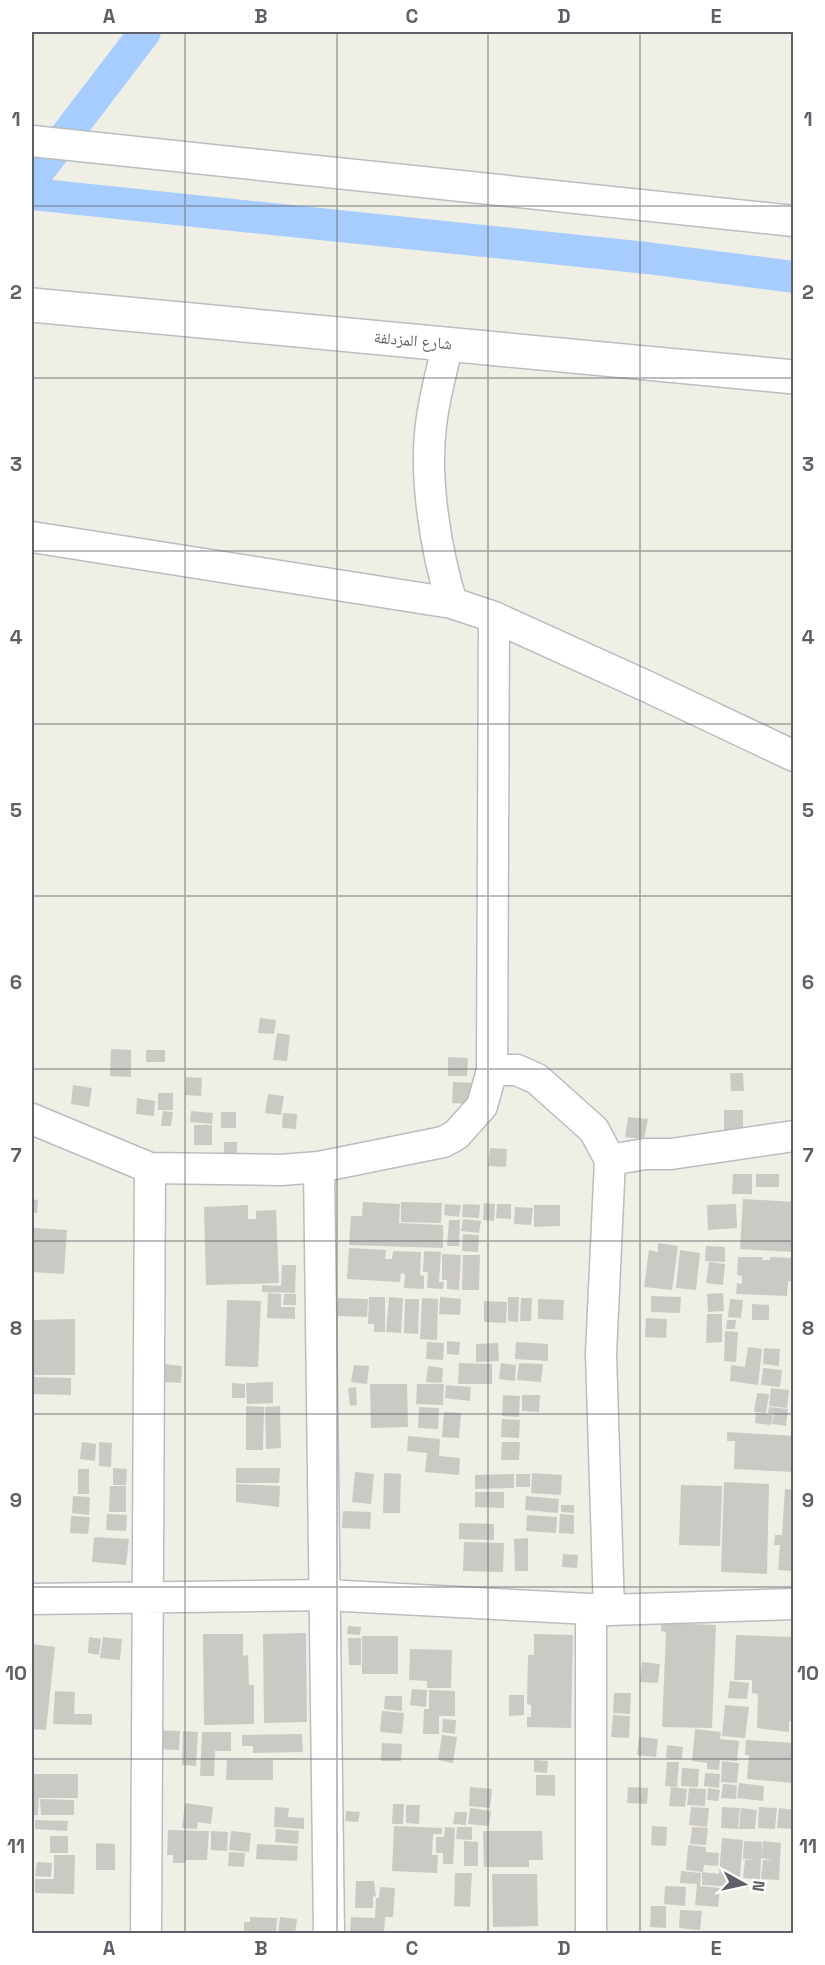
<svg xmlns="http://www.w3.org/2000/svg" width="825" height="1965" viewBox="0 0 825 1965" font-family="'Space Grotesk','Noto Naskh Arabic',sans-serif">
<rect width="100%" height="100%" fill="#f0efe6"/>
<g fill="none" stroke-linecap="round" stroke-linejoin="round">
<path stroke="#a7cdff" stroke-width="32" d="M32,180L145,32
M32,194L647,258L794,277"/>
</g>
<path fill="#cbc9c3" d="M260,1018L276,1020L274,1034L258,1033Z
M277,1033L290,1035L287,1061L273,1060Z
M111,1049L131,1050V1077L110,1076Z
M146,1050H165V1062H146Z
M448,1057L468,1058L467,1076H448Z
M730,1073H743L744,1091H731Z
M186,1077L202,1078L201,1096L185,1095Z
M453,1082L472,1083L470,1104L452,1103Z
M73,1085L92,1088L89,1107L71,1104Z
M158,1093H173V1110H158Z
M268,1094L284,1096L281,1115L265,1113Z
M137,1098L155,1101L154,1116L136,1114Z
M724,1110H743V1129L724,1130Z
M163,1111L173,1112L171,1126H161Z
M191,1111L213,1113L212,1124L190,1122Z
M221,1112H236V1128H221Z
M283,1113L297,1114L296,1129L282,1128Z
M628,1117L648,1119L644,1139L625,1137Z
M194,1125H212V1145H194Z
M224,1142H237V1155H224Z
M490,1148L507,1149L506,1167L488,1166Z
M733,1174H752V1194H732Z
M756,1174H779V1187H756Z
M32,1199L38,1200L37,1213L32,1212Z
M743,1199L794,1202V1252L740,1249Z
M363,1202L400,1204L399,1223L443,1225V1248L349,1245L351,1216H362Z
M401,1202L442,1203L441,1223L401,1222Z
M484,1203L495,1204L494,1221L483,1220Z
M445,1204L461,1205L459,1217L444,1215Z
M463,1204L480,1205L479,1218L462,1217Z
M497,1204H511V1219L496,1218Z
M736,1204L737,1228L708,1230L707,1205Z
M248,1205V1219H256V1211L276,1210L279,1283L206,1285L204,1207Z
M534,1205H560V1226L534,1227Z
M515,1207L533,1208L531,1225L514,1224Z
M463,1219L481,1221L479,1233L461,1231Z
M449,1220H460L459,1246H447Z
M34,1228L67,1230L64,1274L32,1272Z
M463,1234L479,1235L478,1252L462,1251Z
M658,1243L678,1246L672,1290L644,1287L649,1250L658,1252Z
M706,1246L725,1247V1262L705,1261Z
M349,1248L386,1250L385,1259H392L393,1251L421,1252L420,1275L424,1276V1289L404,1288L405,1274L401,1273L400,1282L347,1279Z
M680,1250L700,1253L696,1290L676,1288Z
M424,1251L441,1252L439,1282H444L443,1289L427,1288L428,1272H423Z
M442,1254L461,1255L459,1290L447,1289V1280H442Z
M463,1255H480L479,1290H462Z
M738,1257H763L762,1260H770V1257L794,1258V1282L788,1281L787,1296L736,1294L737,1283L742,1284V1276L737,1275Z
M709,1262L725,1264L723,1285L706,1283Z
M282,1265H296L295,1293L262,1292V1285L281,1286Z
M268,1293L281,1294V1307H295V1319L267,1318Z
M723,1293L724,1311L708,1312L707,1294Z
M284,1294H296V1305H283Z
M651,1296L681,1297L680,1313L651,1312Z
M369,1297H385V1332H374V1324H368Z
M389,1297L403,1298L401,1333L386,1332Z
M440,1297L461,1299L460,1315L439,1314Z
M508,1297H519L518,1322L508,1321Z
M338,1298L368,1299L367,1317L337,1316Z
M422,1298L438,1299L437,1340L420,1339Z
M521,1298H532L531,1321H520Z
M405,1299H419L418,1334L404,1333Z
M538,1299L564,1300L563,1320L538,1319Z
M730,1299L743,1300L741,1318L728,1317Z
M227,1300L261,1301L258,1367L225,1366Z
M484,1301L507,1302L506,1323L484,1322Z
M752,1304L769,1305V1320H752Z
M707,1314H722V1342L706,1343Z
M646,1318L667,1319L666,1338L645,1337Z
M75,1319V1375H32V1320Z
M727,1320H736L735,1329H726Z
M725,1331L738,1332L736,1362L724,1361Z
M447,1341L460,1342L459,1355L447,1354Z
M427,1342L444,1343L443,1360L426,1359Z
M516,1342L548,1344V1361L515,1359Z
M498,1343L499,1361L476,1362V1344Z
M748,1347L762,1349L758,1385L730,1381L731,1365L745,1367Z
M764,1348L780,1349L779,1366L763,1364Z
M459,1363L492,1364V1384H458Z
M501,1363L516,1365L515,1381L499,1379Z
M519,1363L543,1364L541,1382L517,1380Z
M164,1364L182,1366L181,1383L163,1382Z
M354,1365L369,1366L367,1384L351,1382Z
M428,1366L443,1368L442,1383L426,1382Z
M763,1368L782,1370L780,1387L761,1385Z
M32,1377L71,1378V1395L32,1394Z
M273,1382V1403L247,1404L246,1383Z
M232,1383L245,1384V1398H232Z
M370,1384H407L408,1427L371,1428Z
M417,1384H444L443,1405L416,1404Z
M446,1385L471,1387L470,1401L445,1398Z
M356,1387L357,1405L350,1406L348,1388Z
M771,1388L789,1390L787,1408L769,1406Z
M757,1393L769,1394L766,1413L754,1412Z
M503,1395L520,1396L519,1417L502,1416Z
M522,1395H540L539,1412L522,1411Z
M246,1406L264,1407L263,1450H246Z
M280,1406L281,1448L266,1449L265,1407Z
M419,1407L439,1408L438,1429L418,1428Z
M769,1407L788,1409L786,1426L772,1424L774,1414L768,1413Z
M444,1412L461,1413L459,1438L442,1437Z
M756,1413L773,1415L771,1425L755,1423Z
M502,1419L520,1420L519,1438L501,1437Z
M727,1432L794,1436V1472L734,1469L735,1441H727Z
M408,1436L440,1439L439,1456L460,1458L459,1475L425,1472L427,1453L407,1451Z
M82,1442L96,1444L95,1461L80,1459Z
M99,1442L112,1443L111,1467L99,1466Z
M502,1442H520L519,1460H501Z
M113,1468L127,1469L126,1485H113Z
M236,1468H280L279,1483H236Z
M78,1469H89V1494H78Z
M355,1472L374,1474L371,1504L352,1502Z
M384,1473L401,1474L400,1513H383Z
M532,1473L562,1475L561,1495L531,1493Z
M514,1474V1488L475,1489V1475Z
M516,1474H530V1487H516Z
M724,1482L769,1484L767,1574L721,1572Z
M236,1484L280,1486L279,1507L236,1502Z
M681,1485L722,1486L720,1546L679,1545Z
M110,1486H126V1512H109Z
M785,1489L794,1490V1571L778,1570L780,1545H774L775,1535H782Z
M475,1492H504V1508L475,1507Z
M73,1496L90,1497L89,1515L72,1513Z
M526,1496L559,1499L558,1513L525,1510Z
M561,1505H574V1513L561,1512Z
M343,1511L371,1512L370,1529L342,1528Z
M107,1514L127,1515L126,1531L106,1530Z
M560,1514L574,1515V1534L559,1533Z
M527,1515L557,1517L556,1533L526,1531Z
M71,1516L90,1517L88,1534L70,1533Z
M459,1523L494,1524V1540L459,1539Z
M94,1537L129,1539L126,1565L92,1562Z
M528,1538V1571H515L514,1539Z
M464,1542L504,1543L503,1572L463,1571Z
M563,1554L578,1555L577,1568L562,1567Z
M661,1623L716,1625L712,1728L662,1727L666,1632L661,1631Z
M348,1626L361,1627L360,1635L347,1634Z
M306,1633L307,1722L264,1723L263,1634Z
M203,1634H243V1656L248,1655L249,1685H254V1724L204,1725Z
M534,1634L573,1635L571,1728L527,1727V1717H531V1705L527,1704L528,1655H534Z
M736,1635L794,1637V1721H789V1732L757,1728L758,1694L752,1693V1680H734Z
M362,1636H398V1674H362Z
M89,1637L101,1639L99,1655L88,1653Z
M103,1637L122,1639L120,1660L100,1658Z
M348,1638H361V1665H349Z
M32,1644L55,1647L46,1730L32,1729Z
M410,1649L452,1650L451,1688H427V1681L409,1680Z
M642,1662L660,1664L658,1683L640,1682Z
M730,1681L749,1683L747,1699L728,1698Z
M412,1689L427,1690L426,1707L410,1705Z
M429,1690L455,1691V1716H439V1734H423L424,1709H429Z
M55,1691L75,1692L74,1714H92V1725L53,1724Z
M614,1693H631L630,1714L613,1713Z
M509,1695H524V1715L509,1716Z
M385,1696H402V1711L384,1709Z
M725,1705L749,1707L745,1738L722,1736Z
M382,1711L404,1713L402,1734L380,1732Z
M613,1715L630,1716L629,1738L611,1737Z
M443,1719L456,1720L455,1734L442,1732Z
M695,1729L721,1732L720,1739L739,1741L737,1761L720,1760L719,1770L707,1769V1763L692,1761Z
M150,1730L180,1731L179,1750L149,1749Z
M183,1731L198,1732L196,1766L182,1765Z
M202,1732H231V1751H215L214,1776H200Z
M302,1734L303,1752L253,1753V1746H242V1735Z
M442,1735L457,1737L453,1763L438,1760Z
M639,1737L658,1739L656,1757L637,1755Z
M746,1740L794,1743V1783L747,1779L749,1755H745Z
M382,1743L402,1744L401,1761H381Z
M667,1745L683,1747L682,1759L666,1758Z
M227,1760H273V1780H226Z
M534,1760L548,1761L547,1773L534,1772Z
M722,1761L739,1763L737,1783L721,1782Z
M667,1762H679L677,1787L665,1786Z
M682,1768L699,1769L698,1787L681,1786Z
M705,1773L720,1774L719,1788L704,1786Z
M32,1774H78V1798H39L38,1815H32Z
M536,1775H555V1796L536,1795Z
M739,1783L764,1786L763,1801L737,1798Z
M723,1784L737,1785L736,1799L721,1798Z
M470,1787L492,1789L490,1808L469,1806Z
M628,1787L648,1788L647,1804L627,1803Z
M671,1787L687,1789L685,1807L669,1806Z
M689,1788L706,1789L705,1806L687,1805Z
M708,1788L720,1790L718,1801L707,1800Z
M40,1799L74,1800V1815H41Z
M185,1803L213,1807L211,1824L198,1822L197,1829L182,1828Z
M393,1804H404L403,1824H392Z
M406,1805H420L419,1824L406,1823Z
M275,1807L289,1808L288,1817L304,1818V1829L274,1827Z
M691,1807L709,1808L707,1827L689,1825Z
M722,1807L740,1808L738,1829L721,1828Z
M759,1807L777,1808L775,1829L758,1828Z
M470,1808L491,1811L489,1826L468,1824Z
M741,1808L757,1810L755,1829H739Z
M779,1808L794,1810V1829L777,1828Z
M346,1811L360,1812L358,1822L345,1821Z
M455,1812H467L466,1825L453,1824Z
M35,1820L68,1821L67,1831L35,1829Z
M394,1826L442,1828V1834H433L432,1855H438L437,1873L392,1871Z
M652,1826L667,1827L666,1846L651,1845Z
M445,1827L455,1828L453,1864H443V1853H436V1837H444Z
M457,1827H472V1840L456,1839Z
M692,1827L708,1828L706,1845L690,1844Z
M276,1829L299,1831L298,1844L275,1842Z
M168,1830L209,1831L207,1860H186L185,1863H173V1855H167Z
M211,1831L228,1832L227,1851L211,1850Z
M231,1831L251,1833L249,1852L229,1850Z
M483,1831H542L543,1860H529V1867H484Z
M50,1836H68V1853H50Z
M722,1838L743,1840L739,1887L702,1885V1872L719,1874Z
M464,1841L478,1842V1866H464Z
M744,1841L762,1842V1855L763,1841L781,1843L779,1880L761,1879L763,1860H772L761,1858L760,1880L743,1878L745,1860H756L743,1859Z
M96,1843L115,1844V1870H96Z
M257,1844L298,1846L297,1861L256,1859Z
M688,1845L706,1847V1852L719,1853L718,1866L704,1865L703,1872L686,1870Z
M229,1852L245,1853L244,1867L228,1866Z
M54,1855H75L74,1894L35,1893V1879H54Z
M37,1862L52,1863L51,1877L35,1876Z
M681,1871L701,1873L700,1886L720,1888L718,1907L695,1905L697,1884L680,1883Z
M455,1873H472L470,1907L454,1906Z
M492,1874H537L538,1926L493,1927Z
M356,1881H374L376,1897L373,1896V1908H355Z
M665,1886L686,1887L685,1906L664,1904Z
M380,1887L395,1888L393,1917H385L384,1934H350L351,1917L375,1918L376,1898H379Z
M651,1906H666V1928L650,1927Z
M680,1910L702,1911L700,1930L679,1928Z
M250,1917L277,1918L276,1934H244V1922H250Z
M280,1917L297,1919L295,1934H278Z"/>
<g fill="none" stroke-linecap="round" stroke-linejoin="round">
<defs>
<path id="street" d="M32,141L794,221
M448,343C442,370 434,398 431,425C424,478 436,552 452,603
M32,537L452,603L494,617L646,686L794,756
M492,1070H517L537,1079L594,1130L610,1160L645,1154H671L794,1136
M32,1119L150,1168L281,1170L319,1167L443,1142L456,1135L482,1106L492,1070L494,617
M319,1167L329,1934
M32,1599L325,1595L609,1610L794,1604
M609,1610L601,1354L610,1160
M146,1934L150,1168
M591,1934V1610"/>
<path id="secondary" d="M32,305L794,377"/>
</defs>
<use href="#street" stroke="#babcc1" stroke-width="33"/>
<use href="#secondary" stroke="#bbbdc3" stroke-width="36"/>
<use href="#street" stroke="#fff" stroke-width="30"/>
<use href="#secondary" stroke="#fff" stroke-width="33"/>
</g>
<path fill="none" stroke="#5d6066" stroke-width="1.5" stroke-opacity="0.55" d="M185,32V1934M337,32V1934M488,32V1934M640,32V1934M32,206H794M32,378H794M32,551H794M32,724H794M32,896H794M32,1069H794M32,1241H794M32,1414H794M32,1587H794M32,1759H794"/>
<g text-anchor="middle" stroke-width="5" stroke-linejoin="round" paint-order="stroke">
<g font-size="16" fill="#5d6066" stroke="#fff">
<text transform="translate(413 340) rotate(5)" y="6">شارع المزدلفة</text>
</g>
</g>
<rect width="825" height="1965" fill="none" stroke="#ffffff" stroke-width="66"/>
<g transform="translate(744 1884) rotate(98)" stroke="#ffffff" stroke-width="4.5" paint-order="stroke">
<path d="M0-4.5L10 22L0 15L-10 22Z" fill="#5d6066"/>
<text y="-9" font-size="16" font-weight="bold" text-anchor="middle" fill="#5d6066">N</text>
</g>
<rect x="33" y="33" width="759" height="1899" fill="none" stroke="#5d6066" stroke-width="2"/>
<g font-size="20" text-anchor="middle" font-weight="bold" fill="#5d6066">
<text x="109" y="23">A</text>
<text x="261" y="23">B</text>
<text x="412" y="23">C</text>
<text x="564" y="23">D</text>
<text x="716" y="23">E</text>
<text x="16" y="126">1</text>
<text x="808" y="126">1</text>
<text x="16" y="299">2</text>
<text x="808" y="299">2</text>
<text x="16" y="471">3</text>
<text x="808" y="471">3</text>
<text x="16" y="644">4</text>
<text x="808" y="644">4</text>
<text x="16" y="817">5</text>
<text x="808" y="817">5</text>
<text x="16" y="989">6</text>
<text x="808" y="989">6</text>
<text x="16" y="1162">7</text>
<text x="808" y="1162">7</text>
<text x="16" y="1335">8</text>
<text x="808" y="1335">8</text>
<text x="16" y="1507">9</text>
<text x="808" y="1507">9</text>
<text x="16" y="1680">10</text>
<text x="808" y="1680">10</text>
<text x="16" y="1853">11</text>
<text x="808" y="1853">11</text>
<text x="109" y="1955">A</text>
<text x="261" y="1955">B</text>
<text x="412" y="1955">C</text>
<text x="564" y="1955">D</text>
<text x="716" y="1955">E</text>
</g>
</svg>
